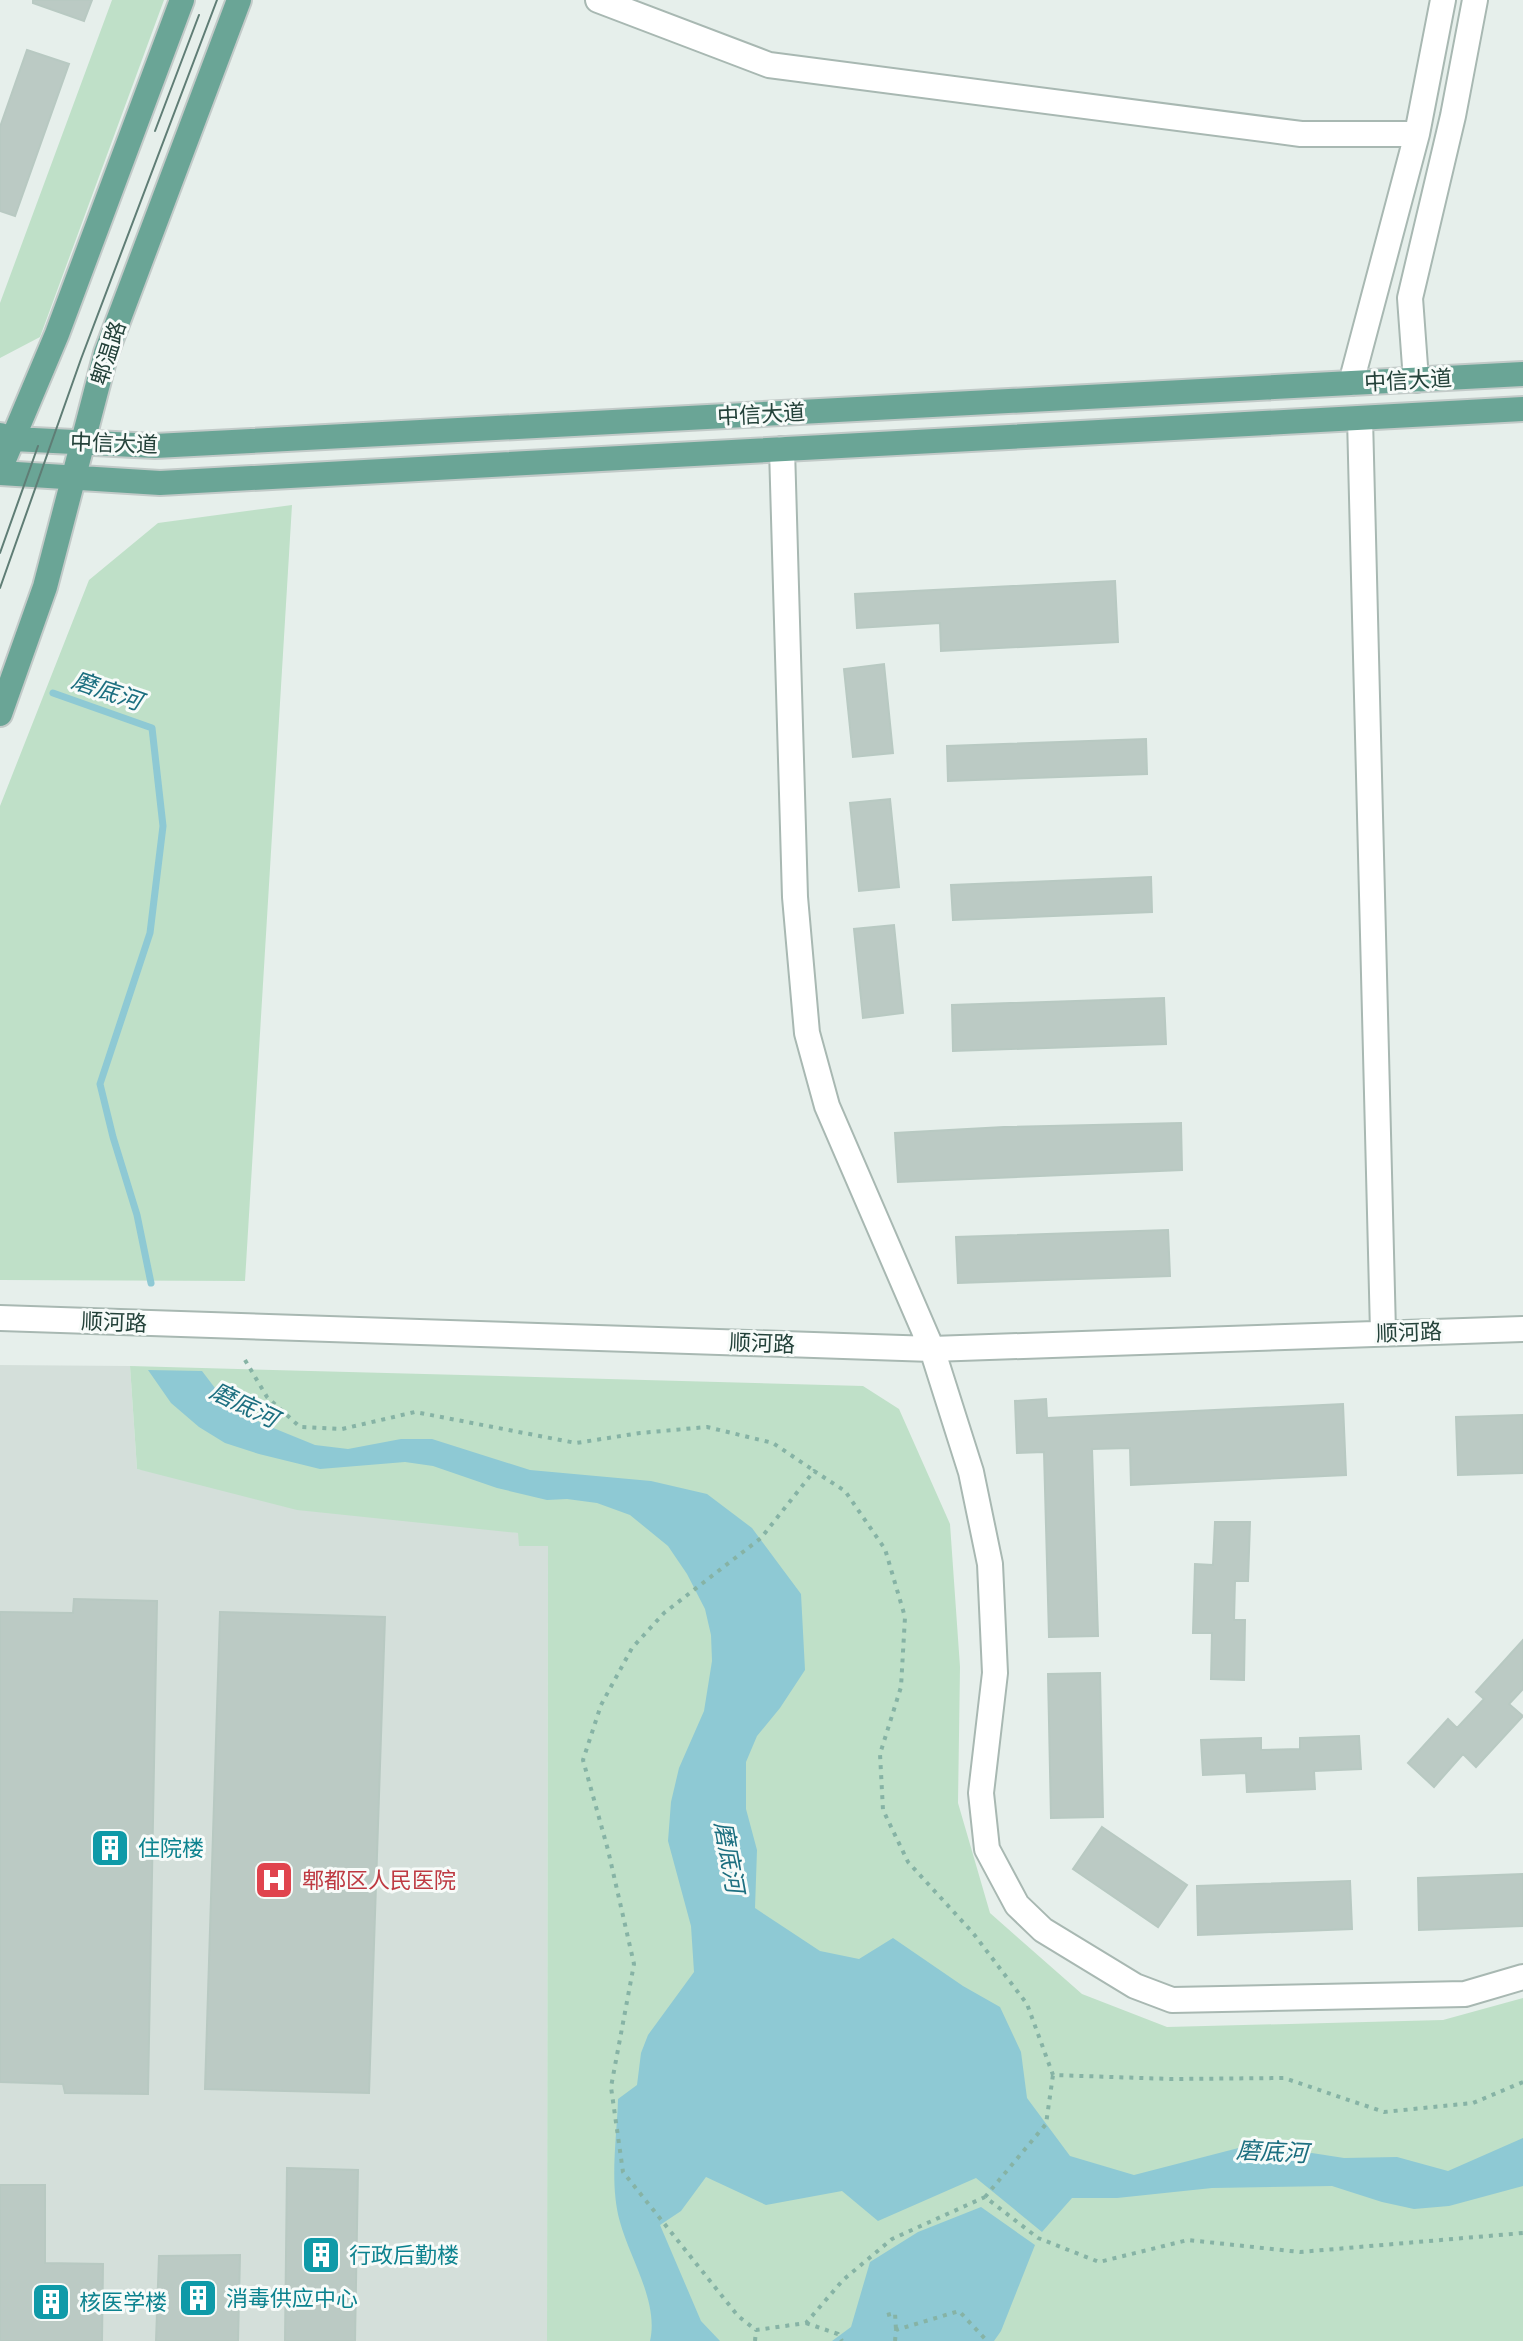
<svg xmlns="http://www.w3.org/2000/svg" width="1523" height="2341" viewBox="0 0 1523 2341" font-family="Signika,'Noto Sans SC',sans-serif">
<rect width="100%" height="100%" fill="#e6efeb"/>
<path fill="#d4dfda" d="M0,1365L130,1366L137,1469L518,1533L548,1546L547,2341H0Z"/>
<path fill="#bfe0c8" d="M112,0H164L40,337L0,358V303Z
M292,505L245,1281L0,1280V806L89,580L158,523Z
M130,1366L863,1386L899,1409L950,1524L960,1667L958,1803L990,1913L1082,1994L1167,2027L1443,2020L1523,1998V2341H547L548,1546H519L518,1533L297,1510L137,1469Z"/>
<path fill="#8ec9d4" d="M148,1370L202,1371L221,1396L261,1423L315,1445L348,1449L401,1439H432L530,1470L651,1481L707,1494L752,1528L801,1594L805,1670L780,1708L757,1736L746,1762V1809L757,1850L755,1908L820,1951L859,1959L893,1938L963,1986L1000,2007L1021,2052L1027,2098L1070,2156L1134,2175L1254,2144L1344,2158L1397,2157L1448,2171L1523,2138V2186L1449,2206L1414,2209L1382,2202L1332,2186L1212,2188L1117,2198H1072L1042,2232L976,2178L878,2221L842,2191L766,2205L706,2177L681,2211L660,2225L701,2321L720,2341H650C659,2302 630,2259 620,2222C609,2183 617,2138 618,2099L637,2085L641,2053L648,2035L694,1972L691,1926L668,1841L671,1802L679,1768L704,1711L712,1661L711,1635L705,1609L687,1574L668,1546L630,1515L597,1503L567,1499L547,1500L497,1488L433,1466L405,1462L320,1469L259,1454L225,1443L199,1427L171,1403Z
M981,2207L1035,2245L1001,2331L994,2341H832L851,2327L870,2262L918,2232Z"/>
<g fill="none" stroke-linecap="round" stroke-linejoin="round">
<path stroke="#8ec9d4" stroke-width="7" d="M53,693L152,728L163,826L150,933L100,1084L113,1137L137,1215L151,1283"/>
</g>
<path fill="#bbcac4" stroke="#b8c9c2" stroke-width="2" d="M33,0H92L84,21L33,3Z
M27,50L69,64L15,216L0,211V127Z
M1115,581L1118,642L941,651L940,623L857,628L855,594Z
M884,664L893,753L853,757L844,669Z
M1146,739L1147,774L948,781L947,746Z
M890,799L899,887L859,891L850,803Z
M1151,877L1152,912L953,920L951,885Z
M894,925L903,1013L863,1018L854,929Z
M1164,998L1166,1044L953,1051L952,1005Z
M1181,1123L1182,1170L898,1182L895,1133L1004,1127Z
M1168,1230L1170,1276L958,1283L956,1237Z
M1046,1399L1047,1418L1343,1404L1346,1475L1131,1485L1130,1448L1092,1449L1098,1636L1049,1637L1044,1452L1017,1453L1015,1401Z
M1523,1415V1473L1458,1475L1456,1417Z
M1215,1522H1250L1248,1581H1235L1234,1620H1245L1244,1680L1211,1679L1212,1633H1193L1195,1564L1213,1565Z
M74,1599L157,1601L148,2094L65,2093L63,2084L0,2082V1612L73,1613Z
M220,1612L385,1617L369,2093L205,2089Z
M1523,1640V1689L1509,1704L1523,1716L1476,1767L1463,1754L1434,1787L1408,1763L1448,1719L1457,1728L1484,1699L1476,1692Z
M1100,1673L1103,1817L1051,1818L1048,1674Z
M1359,1736L1361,1769L1314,1771L1315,1789L1247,1792L1246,1773L1203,1775L1201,1740L1261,1738V1750L1300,1749V1738Z
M1102,1827L1187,1885L1158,1927L1073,1869Z
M1523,1874V1926L1419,1930L1418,1878Z
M1350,1881L1352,1929L1198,1935L1197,1886Z
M287,2168L358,2170L355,2341H285Z
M0,2185H45V2263L103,2264L102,2341H0Z
M240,2255L238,2341H156L159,2256Z"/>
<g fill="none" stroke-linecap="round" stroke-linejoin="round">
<defs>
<path id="minor" d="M598,0L769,65L1301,134H1417
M1416,380L1410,298L1453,116L1475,0
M1351,383L1417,134L1443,0
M1360,418L1383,1332
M782,449L795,897L807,1033L827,1106L932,1349L971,1472L990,1564L995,1673L981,1793L987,1849L1017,1905L1043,1930L1135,1986L1172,2000L1465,1994L1523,1977
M0,1318L932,1349L1523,1329"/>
<path id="major" d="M0,435L13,439L155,446L1523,374
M0,469L57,334L182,0
M0,473L160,483L1523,409
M0,714L45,587L106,353L239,0"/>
</defs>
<use href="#minor" stroke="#a8b8b2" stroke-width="28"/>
<use href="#major" stroke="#c2cac8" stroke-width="28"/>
<path stroke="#86b3a5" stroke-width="4" stroke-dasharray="4 6" stroke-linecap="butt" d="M245,1360L267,1397L300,1427L342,1429L415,1412L576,1443L640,1433L707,1427L773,1443L813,1470
M1523,2082L1473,2103L1384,2112L1284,2078L1171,2079L1053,2075L1027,2004L973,1933L908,1862L883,1810L880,1754L901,1687L905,1617L885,1549L845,1491L814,1471L761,1538L664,1613L632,1648L601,1705L583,1760L608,1850L634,1964L611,2087L623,2172L738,2316L756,2330L806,2323L843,2280L892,2239L985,2197L1038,2238L1099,2262L1188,2240L1300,2252L1523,2233
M985,2197L1046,2124L1053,2075
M887,2315L895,2313L896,2330
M806,2323L838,2334L842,2341
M755,2341L756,2330
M895,2341L896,2330L959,2311L987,2341"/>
<use href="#minor" stroke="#fff" stroke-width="24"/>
<use href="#major" stroke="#6aa596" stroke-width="24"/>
<path stroke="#5f7d75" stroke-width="2" d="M155,131L199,15
M0,553L38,446
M0,588L81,359L217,0"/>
</g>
<defs>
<symbol id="building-square" viewBox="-11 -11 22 22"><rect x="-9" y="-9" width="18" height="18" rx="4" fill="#0f9aa8" stroke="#f7fbf9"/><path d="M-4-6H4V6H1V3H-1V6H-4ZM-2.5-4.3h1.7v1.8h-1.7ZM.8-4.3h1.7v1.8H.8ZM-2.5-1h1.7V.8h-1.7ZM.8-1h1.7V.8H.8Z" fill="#fff"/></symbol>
<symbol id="hospital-square" viewBox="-11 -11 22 22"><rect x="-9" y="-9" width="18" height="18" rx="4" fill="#e0444e" stroke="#f7fbf9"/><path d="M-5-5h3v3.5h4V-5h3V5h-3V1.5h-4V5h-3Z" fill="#fff"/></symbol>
</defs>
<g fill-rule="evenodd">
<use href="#building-square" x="88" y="1826" width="44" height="44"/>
<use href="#hospital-square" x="252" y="1858" width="44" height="44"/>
<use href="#building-square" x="299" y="2233" width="44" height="44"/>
<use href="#building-square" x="176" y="2276" width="44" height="44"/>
<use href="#building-square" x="29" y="2280" width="44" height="44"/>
</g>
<g text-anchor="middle" stroke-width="6" stroke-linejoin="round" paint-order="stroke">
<g font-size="22" fill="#24423a" stroke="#f7fbf9">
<text transform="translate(108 353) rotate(-72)" y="8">郫温路</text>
<text transform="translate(1408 380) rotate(-3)" y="8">中信大道</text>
<text transform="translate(761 414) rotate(-3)" y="8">中信大道</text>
<text transform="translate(114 443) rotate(2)" y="8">中信大道</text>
<text transform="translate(114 1322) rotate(2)" y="8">顺河路</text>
<text transform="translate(1409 1332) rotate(-2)" y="8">顺河路</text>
<text transform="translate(762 1343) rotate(2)" y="8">顺河路</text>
</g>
<g font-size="22" fill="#0d838f" stroke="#f7fbf9" text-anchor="start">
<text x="138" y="1856">住院楼</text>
<text x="349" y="2263">行政后勤楼</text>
<text x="226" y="2306">消毒供应中心</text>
<text x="79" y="2310">核医学楼</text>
</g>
<g font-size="22" fill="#be3a42" stroke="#f7fbf9" text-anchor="start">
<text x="302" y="1888">郫都区人民医院</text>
</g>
<g font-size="24" font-style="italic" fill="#1c6f80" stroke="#f7fbf9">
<text transform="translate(107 691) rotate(19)" y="8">磨底河</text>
<text transform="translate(244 1405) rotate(26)" y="8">磨底河</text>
<text transform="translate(729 1857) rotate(80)" y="8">磨底河</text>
<text transform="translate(1272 2152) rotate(3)" y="8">磨底河</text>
</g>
</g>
</svg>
